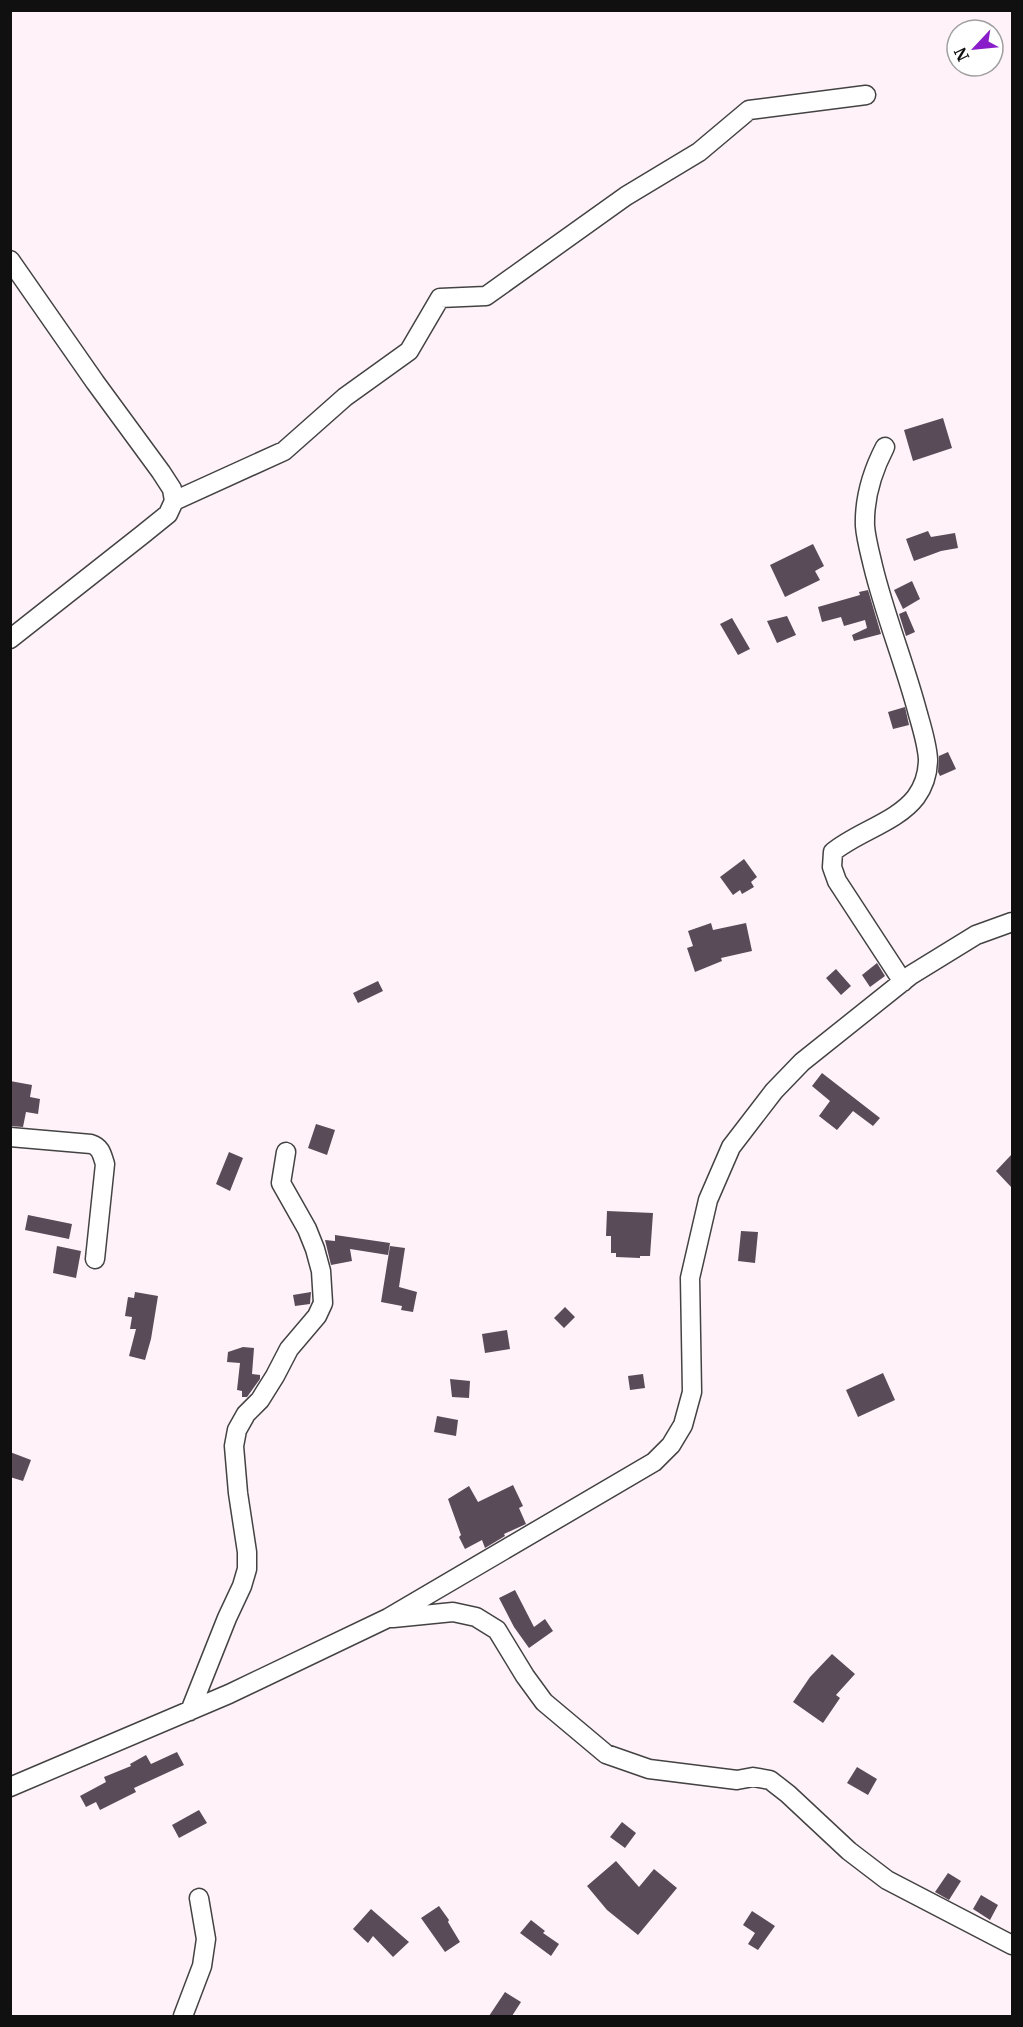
<svg xmlns="http://www.w3.org/2000/svg" width="1023" height="2027" viewBox="0 0 1023 2027" font-family="Merriweather,serif">
<rect width="100%" height="100%" fill="#fff2f9"/>
<path fill="#594b58" d="M943,418L952,448L913,461L904,430Z
M928,531L931,537L955,533L958,548L941,551L914,561L906,539Z
M813,544L824,566L815,571L820,580L785,597L770,565Z
M912,581L920,599L903,609L894,590Z
M868,590L881,634L854,641L852,635L867,628L865,620L844,626L841,617L822,622L818,607L860,595L859,592Z
M906,611L915,632L906,636L899,614Z
M787,616L796,635L777,643L767,621Z
M732,618L750,649L738,655L720,624Z
M905,707L909,725L893,729L888,712Z
M948,752L956,769L940,776L938,772L939,756Z
M744,859L757,877L751,882L754,887L742,894L740,890L733,895L720,877Z
M711,923L713,930L746,923L752,951L721,958L722,961L695,972L687,948L693,946L688,931Z
M877,963L885,976L870,987L862,975Z
M836,969L851,986L841,995L826,978Z
M378,981L383,991L358,1003L353,993Z
M822,1073L880,1118L873,1126L853,1111L837,1130L819,1116L830,1101L812,1086Z
M10,1081L32,1085L30,1097L40,1099L38,1114L26,1112L23,1127L10,1126Z
M316,1124L335,1130L327,1155L308,1148Z
M229,1152L243,1158L230,1191L216,1184Z
M1012,1154V1188L996,1171Z
M607,1211L653,1213L650,1256H640V1258L616,1257V1253H611V1236H606Z
M28,1215L72,1224L69,1239L25,1230Z
M741,1231L758,1232L755,1263L738,1261Z
M335,1235L390,1243L388,1255L350,1249L352,1261L331,1265L325,1240L335,1241Z
M57,1246L81,1251L76,1278L53,1273Z
M390,1246L405,1248L399,1287L417,1292L413,1312L401,1310L402,1306L381,1302Z
M135,1292L158,1296L151,1339L145,1360L129,1356L136,1329H130L132,1317L125,1316L128,1297L134,1298Z
M311,1292L310,1304L295,1306L293,1295Z
M565,1307L575,1317L564,1328L554,1318Z
M507,1330L510,1349L485,1353L482,1334Z
M243,1347L254,1348L252,1374L260,1375V1379L247,1397H242V1391L237,1390L240,1363L227,1362L228,1352Z
M883,1373L895,1400L858,1417L846,1390Z
M643,1374L645,1388L630,1390L628,1376Z
M450,1379L470,1381L469,1398L452,1397Z
M437,1416L458,1420L456,1436L434,1432Z
M10,1452L31,1460L23,1481L10,1477Z
M513,1485L523,1506L519,1508L526,1524L504,1534L505,1536L485,1548L482,1540L465,1549L459,1537L461,1535L448,1499L469,1486L478,1502Z
M515,1590L534,1627L545,1619L553,1631L529,1648L514,1627L499,1598Z
M832,1654L855,1674L836,1695L840,1698L823,1723L793,1702L810,1677Z
M177,1752L184,1765L134,1788L136,1792L100,1810L96,1802L86,1807L80,1796L106,1782L104,1777L131,1766L130,1764L146,1755L151,1764Z
M857,1767L877,1779L868,1795L847,1783Z
M199,1810L207,1823L179,1838L172,1825Z
M622,1822L636,1833L625,1848L610,1837Z
M616,1861L639,1887L654,1869L677,1888L638,1935L607,1910L587,1886Z
M948,1873L961,1881L949,1900L935,1892Z
M981,1895L998,1905L990,1920L973,1909Z
M439,1906L449,1920L448,1922L460,1942L445,1952L421,1918Z
M371,1909L409,1942L393,1957L373,1936L368,1943L353,1929Z
M752,1911L775,1926L758,1950L748,1944L755,1933L743,1925Z
M531,1920L545,1931L543,1933L559,1944L551,1956L520,1933Z
M505,1992L521,2002L512,2016H489Z"/>
<g fill="none" stroke-linecap="round" stroke-linejoin="round">
<defs>
<path id="minor" d="M10,260L95,382L161,472L172,489L174,501L168,514L142,535L10,639
M885,447C872,472 864,497 865,526C866,539 870,553 873,566C885,616 905,664 918,714C922,728 927,744 928,759C928,772 924,786 916,797C897,822 857,832 833,852L832,867L837,881L903,982
M174,501L284,451L345,397L409,351L440,298L486,296L626,196L699,152L749,110L866,95
M10,1137L91,1144C101,1147 102,1155 105,1164L95,1259
M393,1618L453,1612L476,1617L497,1630L525,1676L544,1702L606,1754L649,1769L737,1780L753,1777L770,1780L788,1794L849,1851L887,1880L1012,1945
M190,1711L227,1618L242,1586L247,1569V1552L238,1493L234,1446L237,1430L246,1414L260,1400L275,1376L289,1349L317,1316L323,1303L321,1271L315,1249L307,1229L281,1183L286,1152
M10,1787L229,1694L388,1618L654,1462L671,1445L683,1425L692,1392L690,1278L708,1200L731,1147L774,1091L802,1062L911,975L976,935L1012,922
M183,2016L202,1966L206,1939L199,1898"/>
</defs>
<use href="#minor" stroke="#434343" stroke-width="21"/>
<use href="#minor" stroke="#fff" stroke-width="18"/>
</g>
<rect width="1023" height="2027" fill="none" stroke="#101010" stroke-width="24"/>
<g transform="translate(975 48) rotate(244)"><circle r="28" fill="#ffffff" stroke="#9f9f9f" stroke-width="1.5"/>
<path d="M0-4.5L10 22L0 15L-10 22Z" fill="#8a1dca"/>
<text y="-9" font-size="16" font-weight="bold" text-anchor="middle" fill="#101010">N</text>
</g>
</svg>
